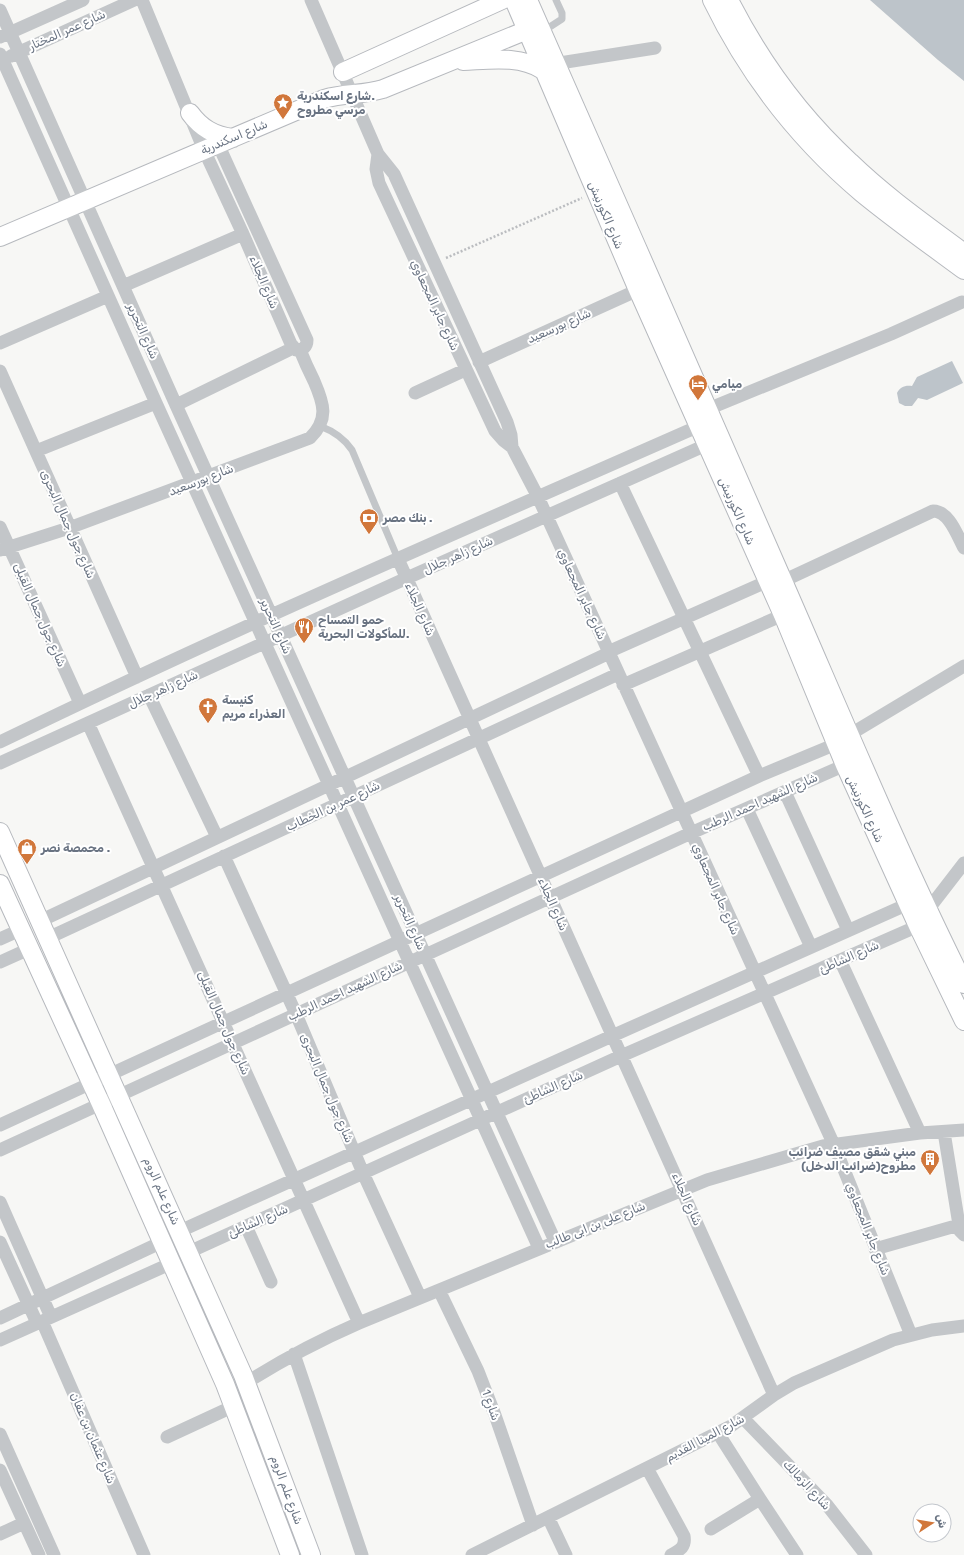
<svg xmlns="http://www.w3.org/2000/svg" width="964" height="1555" viewBox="0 0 964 1555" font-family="Rubik,Vazirmatn,sans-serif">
<rect width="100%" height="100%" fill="#f7f7f5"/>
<path fill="#bdc4ca" d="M870,0H964V81L938,60Z
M952,361L963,383L927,400L918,398L912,406H905L899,403L897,393C900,387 905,385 912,386L917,377Z"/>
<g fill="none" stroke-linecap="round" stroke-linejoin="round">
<defs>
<path id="secondary" d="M514,0L638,290L783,615L845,765L918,926L964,1021
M528,0C612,191 697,383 780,574C840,711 897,850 964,984
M712,0C748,74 799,140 862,193C895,220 930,245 964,270
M729,0C760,61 800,116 850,162C885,196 925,224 964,253
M463,61C489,60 519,55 543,70
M343,72L502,0
M190,113C201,128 214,136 233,138
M0,237L324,99C343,93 363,95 383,89L537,26
M0,832L243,1375L311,1555
M0,884L101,1104L225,1384L290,1555"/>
</defs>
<use href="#secondary" stroke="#b6b9be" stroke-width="20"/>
<path stroke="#bbbdc0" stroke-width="2.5" stroke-dasharray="2 2" stroke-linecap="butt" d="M446,258L582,198"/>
<path stroke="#c3c6c9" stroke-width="7" d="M542,32L562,19V13L556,0
M320,426C333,431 344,438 352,450L398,559"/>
<path stroke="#c3c6c9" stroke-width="13" d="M142,0L204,150L243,234L291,344L296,350C303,350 307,347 307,340L218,144
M311,0L378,154L394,174L507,422L511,435L512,447L538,497L834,1145L911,1335
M0,10L176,405L555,1241
M0,37L83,0
M0,54L156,403L539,1248
M11,56L134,0
M547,65L655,48
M378,154L376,169L379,183L495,431L503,440L512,447
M123,286L243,234
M0,343L108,296
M479,362L638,290
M0,371L137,677
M415,393L465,370
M176,405L293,348
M708,409L891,334L962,302
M36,451L156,403
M620,483L759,776
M0,527L80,703
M0,550L69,528L310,438C329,419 324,404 314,381C309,371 304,360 300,350
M398,559L774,1395
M783,581L933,511C949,511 957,535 964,548
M608,652L768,581
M623,685L783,615
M149,695L217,837
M88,723L359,1323
M849,735L964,666
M0,742C232,629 470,527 706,423
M0,763L407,578L715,441
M785,792L848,930
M747,809L811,947
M224,856L296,1014L363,1173L420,1297
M927,911L964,863
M40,921L609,653
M48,938L618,674
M0,939L20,930
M840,960L920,1133
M0,962L29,949
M0,1125L759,776L836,744
M944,1132L960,1231L964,1235
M0,1150L691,833L845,765
M0,1202L51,1317
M246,1226L271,1282
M180,1231L612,1036L908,904
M0,1242L37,1323
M875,1249L959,1225
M189,1252L621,1056L918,926
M439,1290L478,1371L495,1415L533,1525
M0,1318L162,1242
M42,1321L144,1555
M0,1340L172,1263
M294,1354L362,1555
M246,1383C282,1360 320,1340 359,1323L707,1180L823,1146L920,1133L964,1130
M743,1418L827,1505L866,1555
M718,1433L760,1499L797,1555
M0,1434L54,1555
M167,1437L234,1406
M647,1468L684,1536C686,1547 680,1550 671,1555
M0,1470L39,1555
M548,1517L566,1555
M711,1529L760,1499
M0,1534L24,1523
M472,1555L731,1426L774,1395L794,1383L893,1340L932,1330L964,1326"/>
<use href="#secondary" stroke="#fff" stroke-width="18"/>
</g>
<defs>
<symbol id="sight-pin" viewBox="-11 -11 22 30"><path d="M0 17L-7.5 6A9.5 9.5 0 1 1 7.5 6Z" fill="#d1773b" stroke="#fff"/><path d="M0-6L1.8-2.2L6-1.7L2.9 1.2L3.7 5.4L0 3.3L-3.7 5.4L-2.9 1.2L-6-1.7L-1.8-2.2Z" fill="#fff"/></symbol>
<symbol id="hotel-pin" viewBox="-11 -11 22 30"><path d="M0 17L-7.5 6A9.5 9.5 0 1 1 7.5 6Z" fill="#d1773b" stroke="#fff"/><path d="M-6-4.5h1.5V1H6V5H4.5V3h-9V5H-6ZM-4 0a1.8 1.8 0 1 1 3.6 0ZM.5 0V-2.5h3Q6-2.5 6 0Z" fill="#fff"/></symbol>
<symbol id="bank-pin" viewBox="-11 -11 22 30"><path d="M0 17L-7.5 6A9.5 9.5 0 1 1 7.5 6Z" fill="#d1773b" stroke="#fff"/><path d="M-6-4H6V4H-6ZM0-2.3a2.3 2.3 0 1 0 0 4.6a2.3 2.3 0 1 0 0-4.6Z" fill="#fff"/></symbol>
<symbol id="restaurant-pin" viewBox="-11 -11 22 30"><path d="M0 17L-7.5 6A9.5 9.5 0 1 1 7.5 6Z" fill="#d1773b" stroke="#fff"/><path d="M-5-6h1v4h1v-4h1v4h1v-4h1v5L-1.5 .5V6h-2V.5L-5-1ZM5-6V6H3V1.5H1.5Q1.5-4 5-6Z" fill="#fff"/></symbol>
<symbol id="church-pin" viewBox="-11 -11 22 30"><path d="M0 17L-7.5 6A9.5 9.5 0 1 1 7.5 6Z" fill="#d1773b" stroke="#fff"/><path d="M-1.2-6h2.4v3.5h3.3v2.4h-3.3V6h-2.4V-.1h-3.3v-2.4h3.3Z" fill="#fff"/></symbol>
<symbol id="shop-pin" viewBox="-11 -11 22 30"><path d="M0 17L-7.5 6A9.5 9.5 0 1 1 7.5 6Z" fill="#d1773b" stroke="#fff"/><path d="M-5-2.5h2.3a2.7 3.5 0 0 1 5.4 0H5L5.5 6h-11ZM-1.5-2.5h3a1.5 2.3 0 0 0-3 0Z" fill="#fff"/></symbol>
<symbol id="building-pin" viewBox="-11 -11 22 30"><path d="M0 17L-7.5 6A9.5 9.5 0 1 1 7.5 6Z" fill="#d1773b" stroke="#fff"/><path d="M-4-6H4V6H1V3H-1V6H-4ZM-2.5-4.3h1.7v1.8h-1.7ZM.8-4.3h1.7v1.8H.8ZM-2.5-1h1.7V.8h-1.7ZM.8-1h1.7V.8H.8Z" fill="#fff"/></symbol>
</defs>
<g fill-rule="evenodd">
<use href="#sight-pin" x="272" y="92" width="22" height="30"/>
<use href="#hotel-pin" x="687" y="373" width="22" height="30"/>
<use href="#bank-pin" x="358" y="507" width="22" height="30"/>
<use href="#restaurant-pin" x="293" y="616" width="22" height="30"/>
<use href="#church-pin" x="197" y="696" width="22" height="30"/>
<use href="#shop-pin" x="16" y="837" width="22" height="30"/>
<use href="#building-pin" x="919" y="1148" width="22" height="30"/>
</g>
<g text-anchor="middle" stroke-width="4" stroke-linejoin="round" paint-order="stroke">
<g font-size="12" fill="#697382" stroke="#fff">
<text transform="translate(67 30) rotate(-24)" y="4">شارع عمر المختار</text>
<text transform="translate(234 137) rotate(-23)" y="4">شارع اسكندرية</text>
<text transform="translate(606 215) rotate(67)" y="4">شارع الكورنيش</text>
<text transform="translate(264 282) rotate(67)" y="4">شارع الجلاء</text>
<text transform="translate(435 305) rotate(65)" y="4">شارع جابر المجعاوي</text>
<text transform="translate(559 326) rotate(-24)" y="4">شارع بورسعيد</text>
<text transform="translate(143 331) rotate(66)" y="4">شارع التحرير</text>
<text transform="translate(201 480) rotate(-21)" y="4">شارع بورسعيد</text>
<text transform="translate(737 511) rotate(66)" y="4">شارع الكورنيش</text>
<text transform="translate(68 524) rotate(66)" y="4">شارع جول جمال البحرى</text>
<text transform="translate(458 555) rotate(-24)" y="4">شارع زاهر جلال</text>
<text transform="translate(582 594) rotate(65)" y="4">شارع جابر المجعاوي</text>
<text transform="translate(420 609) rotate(66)" y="4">شارع الجلاء</text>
<text transform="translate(40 615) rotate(66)" y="4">شارع جول جمال القبلى</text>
<text transform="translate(276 626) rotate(66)" y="4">شارع التحرير</text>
<text transform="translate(163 689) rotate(-24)" y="4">شارع زاهر جلال</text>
<text transform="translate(760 802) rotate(-24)" y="4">شارع الشهيد احمد الرطب</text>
<text transform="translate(333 806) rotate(-25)" y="4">شارع عمر بن الخطاب</text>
<text transform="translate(865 809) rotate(65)" y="4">شارع الكورنيش</text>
<text transform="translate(716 889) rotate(66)" y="4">شارع جابر المجعاوي</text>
<text transform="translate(553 904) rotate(66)" y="4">شارع الجلاء</text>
<text transform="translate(410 922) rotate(66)" y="4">شارع التحرير</text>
<text transform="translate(849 957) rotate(-24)" y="4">شارع الشاطئ</text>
<text transform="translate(345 991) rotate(-25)" y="4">شارع الشهيد احمد الرطب</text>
<text transform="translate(224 1023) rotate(66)" y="4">شارع جول جمال القبلى</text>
<text transform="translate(553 1087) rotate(-24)" y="4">شارع الشاطئ</text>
<text transform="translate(327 1088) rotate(67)" y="4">شارع جول جمال البحرى</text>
<text transform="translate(162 1191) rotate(66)" y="4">شارع علم الروم</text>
<text transform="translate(687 1199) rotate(66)" y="4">شارع الجلاء</text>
<text transform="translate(258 1221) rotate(-24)" y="4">شارع الشاطئ</text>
<text transform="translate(595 1225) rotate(-22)" y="4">شارع على بن ابى طالب</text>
<text transform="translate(868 1229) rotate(68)" y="4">شارع جابر المجعاوي</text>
<text transform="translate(491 1405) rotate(70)" y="4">شارع 1</text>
<text transform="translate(93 1438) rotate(67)" y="4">شارع عثمان بن عفان</text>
<text transform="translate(705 1438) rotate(-28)" y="4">شارع المينا القديم</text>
<text transform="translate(807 1485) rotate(47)" y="4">شارع الزمالك</text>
<text transform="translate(287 1490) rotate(70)" y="4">شارع علم الروم</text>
</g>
<g font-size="12" font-weight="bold" fill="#697382" stroke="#fff" text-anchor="start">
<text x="297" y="100">شارع اسكندرية.<tspan x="297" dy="14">مرسي مطروح</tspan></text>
<text x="712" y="388">ميامي</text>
<text x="383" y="522">بنك مصر .</text>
<text x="318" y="624">حمو التمساح<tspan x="318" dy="14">للمأكولات البحرية.</tspan></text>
<text x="222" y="704">كنيسة<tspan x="222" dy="14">العذراء مريم</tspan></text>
<text x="41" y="852">محمصة نصر .</text>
<text x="916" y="1156" text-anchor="end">مبني شقق مصيف ضرائب<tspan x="916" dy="14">مطروح(ضرائب الدخل)</tspan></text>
</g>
</g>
<g transform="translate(932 1523) rotate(78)"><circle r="19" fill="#ffffff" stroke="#c3c7cd"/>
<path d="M0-3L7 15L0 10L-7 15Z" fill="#d1773b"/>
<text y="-6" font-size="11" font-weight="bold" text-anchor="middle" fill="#697382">ش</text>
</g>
</svg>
